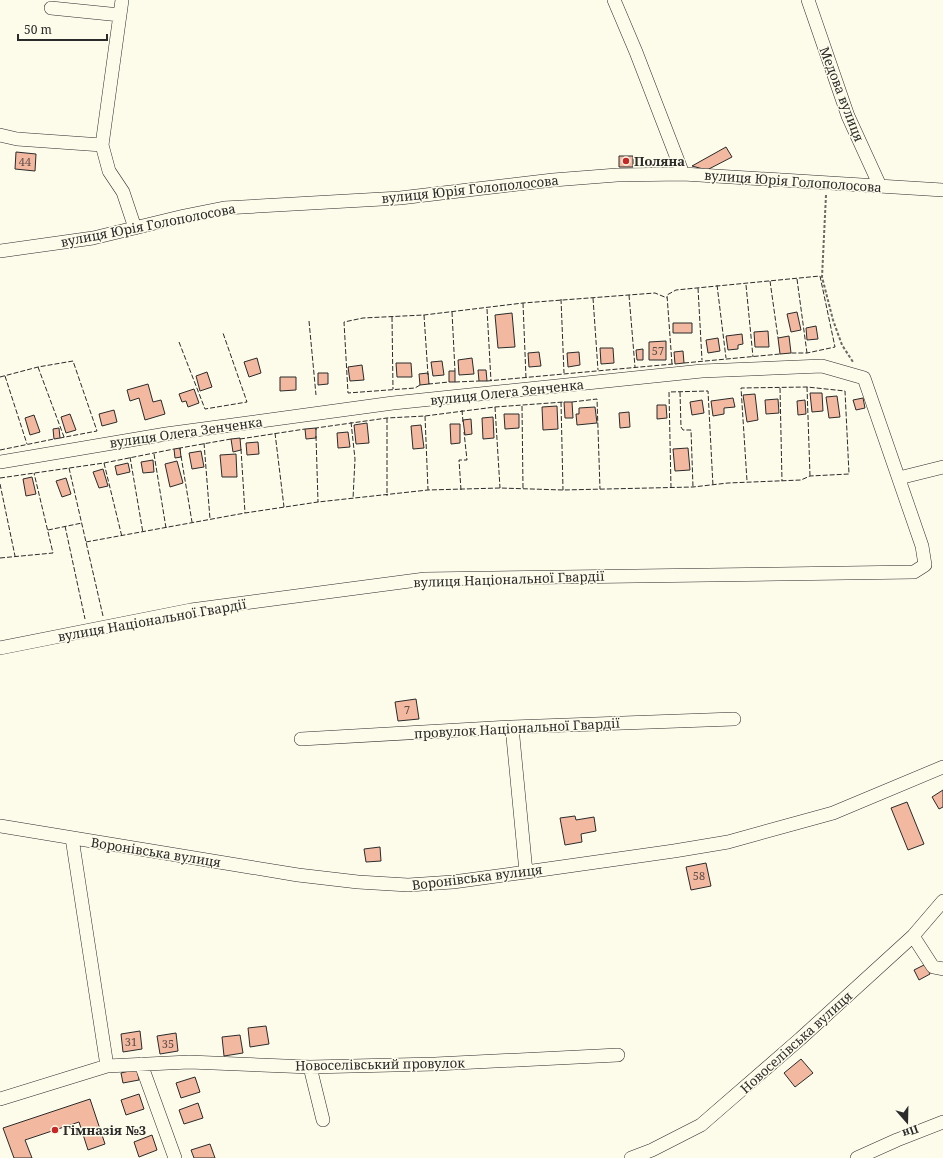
<svg xmlns="http://www.w3.org/2000/svg" width="943" height="1158" viewBox="0 0 943 1158" font-family="'Noto Serif',serif">
<rect width="100%" height="100%" fill="#fdfbea"/>
<path fill="#f2b8a0" stroke="#2b2b2b" d="M726,147L732,157L707,170L692,166Z
M16,152L36,154L35,171L15,169Z
M619,156H633V167H619Z
M797,312L801,330L791,332L787,314Z
M512,313L515,347L498,348L495,315Z
M673,323H692V333H673Z
M816,326L818,339L807,340L806,328Z
M768,331L769,347H755L754,332Z
M742,334L743,344L738,345V349L728,350L726,336Z
M789,336L791,353L780,354L778,338Z
M718,338L720,351L708,353L706,340Z
M666,341V360H649V342Z
M600,348H613L614,363L601,364Z
M643,349V360H637L636,350Z
M683,351L684,363L675,364L674,352Z
M539,352L541,366L529,367L528,353Z
M579,352L580,365L568,367L567,353Z
M257,358L261,373L249,377L244,362Z
M472,358L474,374L459,375L458,360Z
M442,361L444,375L433,376L431,362Z
M396,363H411L412,377H397Z
M362,365L364,380L350,381L348,367Z
M478,370H486L487,381H479Z
M449,371H455V382H449Z
M207,372L212,387L200,391L196,376Z
M318,373H328V384L318,385Z
M428,373L429,384L420,385L419,374Z
M280,377H296V390L280,391Z
M148,384L153,402L161,400L165,414L145,420L139,398L130,401L127,390Z
M194,389L199,403L188,407L186,401L182,402L179,394Z
M810,393H822L823,411L812,412Z
M755,394L758,420L747,422L743,395Z
M837,396L840,417L829,418L826,397Z
M733,398L735,407L724,408V414L713,416L711,401Z
M863,398L865,408L856,410L853,400Z
M778,399L779,413L766,414L765,400Z
M702,400L704,413L692,415L690,402Z
M805,400L806,414L798,415L797,401Z
M564,402H572L573,418H565Z
M657,405H666L667,418L657,419Z
M557,406L558,429L543,430L542,407Z
M595,407L597,423L577,425L576,414H579V408Z
M114,410L117,422L102,426L99,414Z
M629,412L630,427L620,428L619,413Z
M70,414L76,430L66,433L61,417Z
M504,414H519V428L505,429Z
M34,415L40,432L30,435L25,418Z
M493,417L494,438L483,439L482,418Z
M471,419L472,434L465,435L463,420Z
M367,423L369,443L356,444L354,425Z
M450,424H460V443L451,444Z
M421,425L424,448L413,449L411,426Z
M59,428L60,438L54,439L53,429Z
M316,428V438L306,439L305,429Z
M348,432L350,447L338,448L337,433Z
M240,438L241,450L233,452L231,439Z
M258,442L259,454L247,455L246,443Z
M180,448L181,457L175,458L174,449Z
M688,448L690,470L675,471L673,449Z
M201,451L204,467L192,469L189,453Z
M236,454L237,477H222L220,455Z
M153,460L154,472L143,473L141,462Z
M177,461L183,483L170,487L165,464Z
M128,463L130,472L117,475L115,466Z
M103,469L108,486L99,488L93,472Z
M32,477L36,494L26,496L23,479Z
M66,478L71,494L62,497L56,481Z
M416,699L419,719L398,721L395,702Z
M943,790V807L939,809L932,797Z
M907,802L924,844L908,850L891,808Z
M575,816L576,820L594,817L596,831L581,834L582,842L565,845L560,818Z
M380,847L381,861L366,862L364,849Z
M706,863L711,886L691,890L686,867Z
M926,964L930,974L919,980L914,970Z
M266,1026L269,1044L250,1047L248,1028Z
M140,1031L142,1049L123,1052L121,1034Z
M176,1033L178,1051L160,1054L157,1036Z
M240,1035L243,1053L224,1056L222,1037Z
M801,1059L813,1073L795,1087L784,1073Z
M137,1069L139,1080L123,1083L121,1073Z
M195,1077L200,1092L181,1098L176,1083Z
M139,1094L144,1109L126,1115L121,1100Z
M90,1099L105,1144L88,1150L79,1122L25,1140L32,1158H14L3,1128Z
M198,1103L203,1118L184,1124L179,1110Z
M152,1135L157,1150L139,1157L134,1142Z
M210,1144L215,1158H194L191,1150Z"/>
<g fill="none" stroke-linecap="round" stroke-linejoin="round">
<defs>
<path id="minor" d="M122,0L102,145L109,171L123,192L135,228
M614,0L636,52L683,174
M808,0L848,116L880,186
M51,8L120,15
M0,135L17,139L102,145
M0,251L93,238L184,216L224,208L400,198L553,180L617,175L683,174L943,190
M0,462L166,434L393,403L702,371L822,366L864,378L922,546L925,565L914,572L425,579L191,610L0,648
M899,478L943,467
M512,727L526,872
M301,739L512,727L734,719
M0,826L298,875L358,882L408,885L453,882L526,872L674,851L728,842L833,813L943,767
M72,838L107,1066
M913,936L933,967L943,969
M141,1064L175,1158
M310,1067L323,1120
M0,1099L107,1066L189,1062L310,1067L435,1064L618,1055
M631,1158L652,1150L701,1125L800,1039L913,936L943,901
M857,1158L897,1140L943,1122"/>
</defs>
<use href="#minor" stroke="#2b2b2b" stroke-width="14"/>
<path stroke="#6a6964" stroke-width="2" stroke-dasharray="3 2" stroke-linecap="butt" d="M826,195L822,277L833,320L842,345L853,362"/>
<use href="#minor" stroke="#fdfbea" stroke-width="13"/>
<path stroke="#2b2b2b" stroke-width="1" stroke-dasharray="5 2" stroke-linecap="butt" d="M797,279L807,353
M770,281L778,338
M717,285L726,358
M746,285L753,357
M698,288L702,360
M629,295L635,367
M593,298L598,370
M561,299L564,373
M523,303L526,378
M487,309L491,381
M452,312L455,371
M424,315L428,375
M392,317L393,389
M309,321L316,395
M179,342L205,409L247,402L223,333
M684,363L780,354
M672,364L667,295L676,290L820,276L835,347L807,353H791
M38,367L64,437
M5,376L27,444
M0,377L38,367L73,361L97,431L60,438
M487,381L673,364
M455,382L479,381
M429,383V384L449,382
M420,385L415,388L348,393L344,322L363,318L424,315L523,303L655,293L667,298
M807,387L810,476
M780,388L782,481
M680,392L681,427L683,430H691L693,487
M561,402L563,490
M572,402L597,399L600,489
M522,406L523,488
M495,407L500,488
M462,410L463,422
M425,416L428,490
M387,418V496
M351,422L355,459L353,499
M316,430V428L387,418L425,416L495,407L564,402
M275,433L284,507
M316,436L318,502
M240,439L305,429
M204,443L210,519
M241,449L245,513
M0,450L54,439
M180,450V448L231,439
M154,454L166,528
M181,456L192,522
M130,457L143,533
M104,463L122,537
M69,468L103,616
M0,478L104,463L174,449
M0,484L15,556
M671,488L669,392L708,391L713,486
M461,490L459,460H467L464,432
M65,526L85,619
M48,530L82,523
M86,542L245,513L318,502L428,490L500,488L563,490L693,487L728,483L801,480L810,476L849,474L845,391L807,387L741,388L747,481
M0,558L53,553L34,473"/>
</g>
<g fill="#c62828" stroke="#fdfbea" stroke-width="1.5">
<circle cx="626" cy="161" r="4"/>
<circle cx="55" cy="1130" r="4"/>
</g>
<g text-anchor="middle" stroke-width="3" stroke-linejoin="round" paint-order="stroke">
<g font-size="11" fill="#5d4e48">
<text x="25" y="166">44</text>
<text x="658" y="355">57</text>
<text x="407" y="714">7</text>
<text x="699" y="880">58</text>
<text x="131" y="1046">31</text>
<text x="168" y="1048">35</text>
</g>
<g font-size="13" fill="#2b2b2b" stroke="#fdfbea">
<text transform="translate(842 94) rotate(69)" y="5">Медова вулиця</text>
<text transform="translate(793 181) rotate(4)" y="5">вулиця Юрія Голополосова</text>
<text transform="translate(470 189) rotate(-6)" y="5">вулиця Юрія Голополосова</text>
<text transform="translate(148 225) rotate(-11)" y="5">вулиця Юрія Голополосова</text>
<text transform="translate(507 392) rotate(-6)" y="5">вулиця Олега Зенченка</text>
<text transform="translate(186 432) rotate(-8)" y="5">вулиця Олега Зенченка</text>
<text transform="translate(509 579) rotate(-2)" y="5">вулиця Національної Гвардії</text>
<text transform="translate(152 620) rotate(-10)" y="5">вулиця Національної Гвардії</text>
<text transform="translate(517 728) rotate(-3)" y="5">провулок Національної Гвардії</text>
<text transform="translate(156 852) rotate(9)" y="5">Воронівська вулиця</text>
<text transform="translate(477 877) rotate(-7)" y="5">Воронівська вулиця</text>
<text transform="translate(796 1042) rotate(-42)" y="5">Новоселівська вулиця</text>
<text transform="translate(380 1064) rotate(-1)" y="5">Новоселівський провулок</text>
</g>
<g font-size="13" font-weight="bold" fill="#2b2b2b" stroke="#fdfbea" text-anchor="start">
<text x="634" y="166">Поляна</text>
<text x="63" y="1135">Гімназія №3</text>
</g>
</g>
<g transform="translate(907 1122) rotate(160)" stroke="#fdfbea" stroke-width="3" paint-order="stroke">
<path d="M0-3L7 15L0 10L-7 15Z" fill="#2b2b2b"/>
<text y="-6" font-size="11" font-weight="bold" text-anchor="middle" fill="#2b2b2b">Пн</text>
</g>
<path d="M18 34v6h89v-6" fill="none" stroke="#2b2b2b" stroke-width="2"/>
<text x="24" y="34" font-size="12" fill="#2b2b2b" stroke="#fdfbea" stroke-width="3" paint-order="stroke">50 m</text>
</svg>
